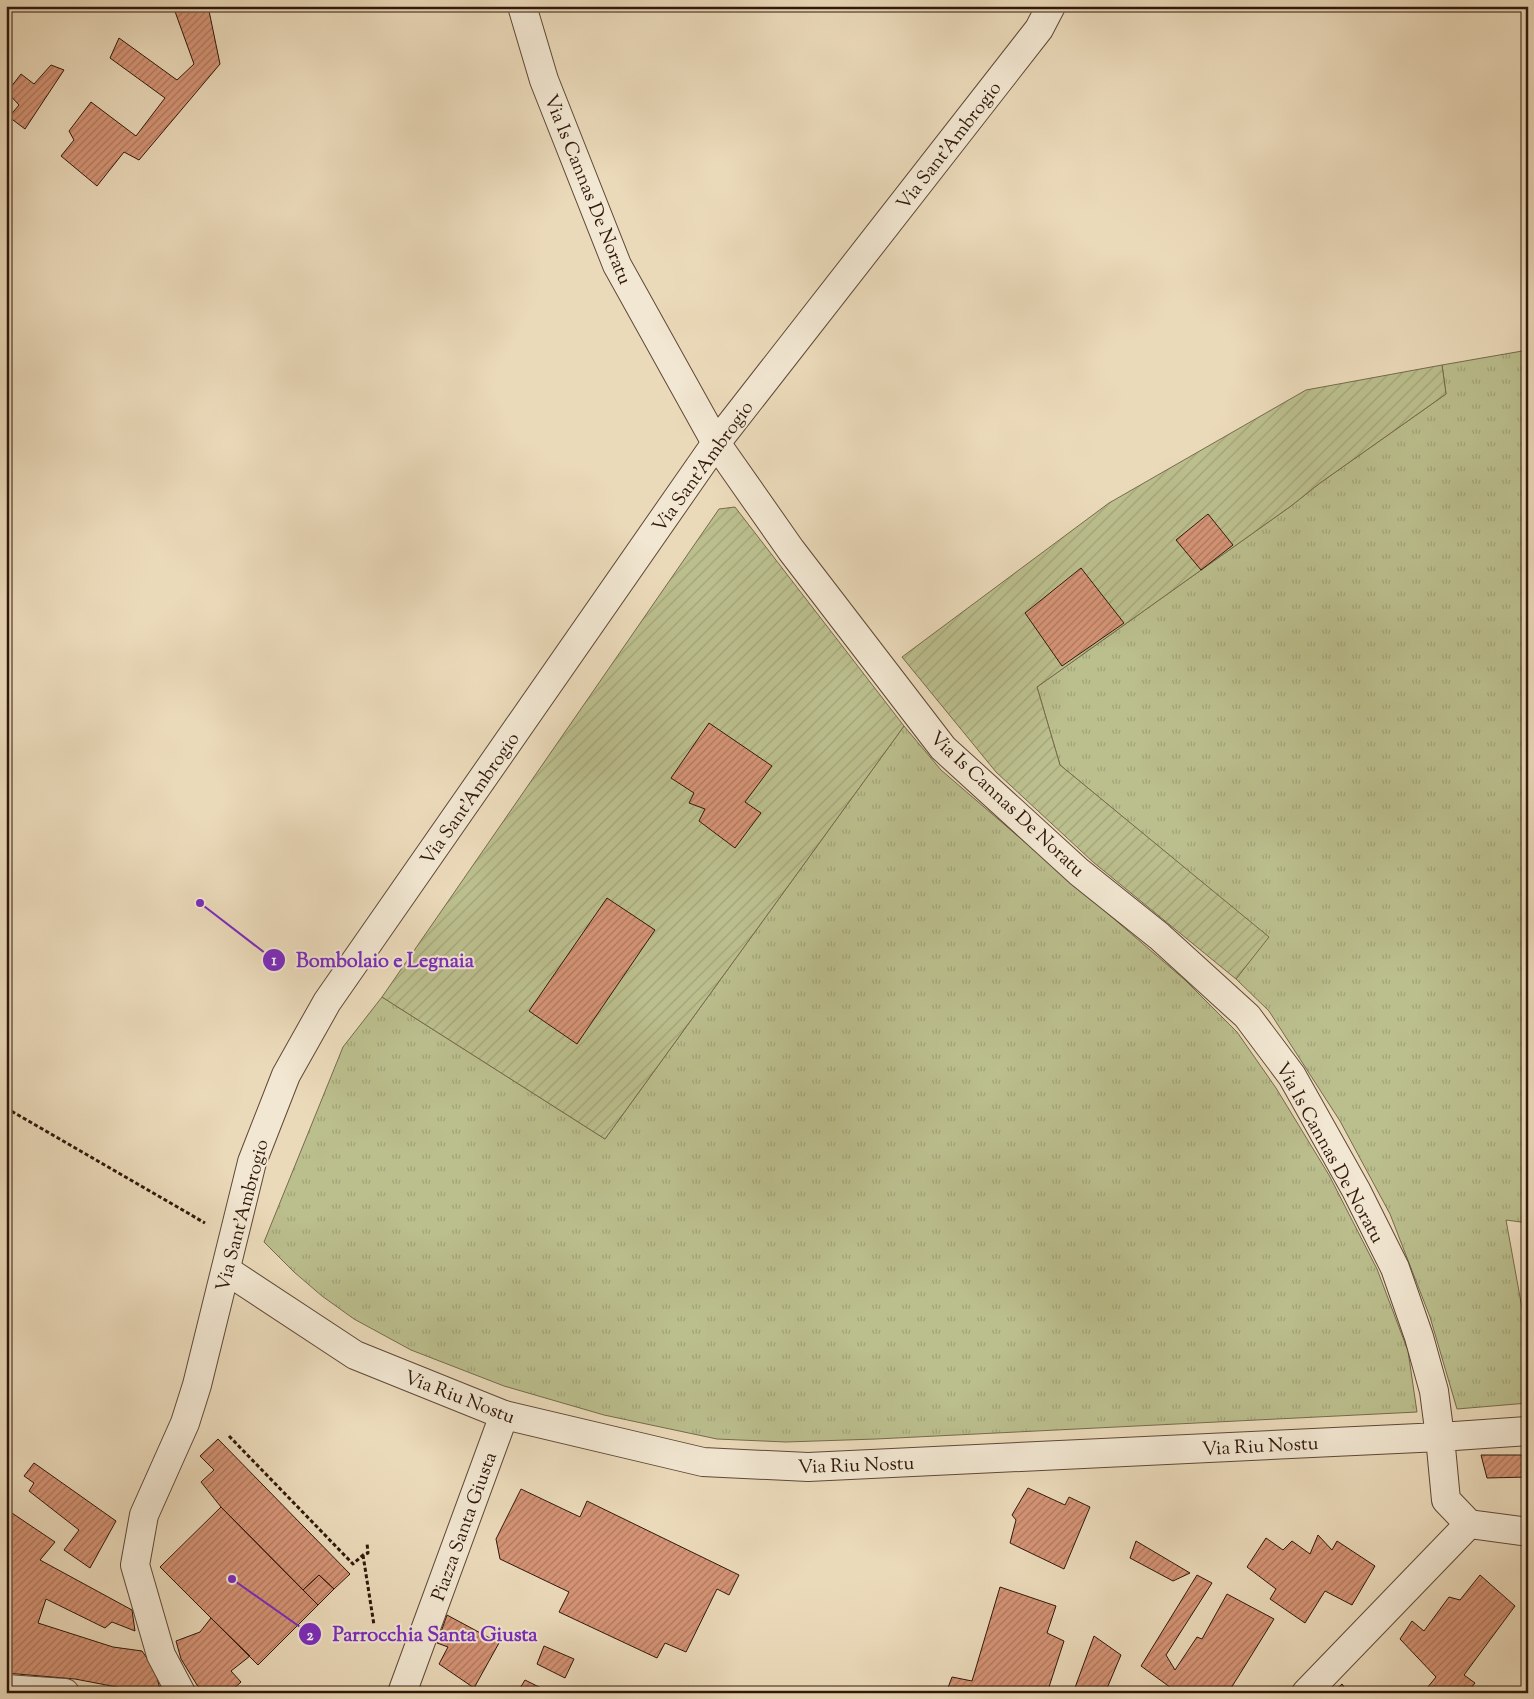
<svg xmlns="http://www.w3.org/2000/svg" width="1534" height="1699" viewBox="0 0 1534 1699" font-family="'Sorts Mill Goudy',serif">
<defs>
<pattern id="grass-tufts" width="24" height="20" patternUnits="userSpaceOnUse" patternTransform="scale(1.25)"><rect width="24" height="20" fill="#bbbe8d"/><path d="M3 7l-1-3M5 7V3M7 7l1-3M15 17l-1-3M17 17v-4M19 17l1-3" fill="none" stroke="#a1a378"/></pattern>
<pattern id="garden-furrows" width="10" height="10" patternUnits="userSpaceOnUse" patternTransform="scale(1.25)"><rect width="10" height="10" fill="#bbbe8d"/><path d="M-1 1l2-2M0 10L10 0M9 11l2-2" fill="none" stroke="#a1a378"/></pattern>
<pattern id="building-hatch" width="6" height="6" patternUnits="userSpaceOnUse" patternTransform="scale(1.25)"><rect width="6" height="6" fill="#d59476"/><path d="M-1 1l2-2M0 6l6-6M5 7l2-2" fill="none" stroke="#ad785f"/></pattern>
</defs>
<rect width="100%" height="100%" fill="#ebdaba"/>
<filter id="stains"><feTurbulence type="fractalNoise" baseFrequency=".004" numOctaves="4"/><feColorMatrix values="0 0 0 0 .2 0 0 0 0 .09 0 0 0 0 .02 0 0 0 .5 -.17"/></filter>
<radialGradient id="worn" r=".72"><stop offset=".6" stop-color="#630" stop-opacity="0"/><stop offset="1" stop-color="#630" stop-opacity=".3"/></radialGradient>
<path fill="url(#grass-tufts)" stroke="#766b4c" d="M1528,350V1223L1506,1220L1528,1341V1403L1457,1409L1430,1317L1390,1214L1340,1121L1269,1011L1236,979L1268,937L1060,765L1037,687L1291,506L1320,483L1446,394L1442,365Z
M904,726L941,770L1185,980L1237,1032L1276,1088L1329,1175L1377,1269L1408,1351L1417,1412L876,1439L786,1442L717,1439L604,1415L504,1386L411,1350L354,1319L322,1296L294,1272L264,1242L343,1047L382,997L605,1139Z"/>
<path fill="url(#garden-furrows)" stroke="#766b4c" d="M1442,365L1446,394L1320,483L1291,506L1037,687L1060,765L1269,937L1236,979L1093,862L996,772L902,657L1109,503L1306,390Z
M735,507L904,726L605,1139L382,997L719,509Z"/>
<path fill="url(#building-hatch)" stroke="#30180b" d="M173,6H208L220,64L139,160L124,152L97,186L61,156L74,140L69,131L91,102L136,136L165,98L110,58L119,38L177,80L194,64Z
M51,65L64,70L25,129L9,117L19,105L7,92L21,74L34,84Z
M1208,514L1233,545L1201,570L1176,540Z
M1081,568L1124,623L1062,666L1025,613Z
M709,723L772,766L745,802L761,813L735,848L699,821L705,809L689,803L694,793L671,778Z
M607,898L655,930L577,1044L529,1011Z
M218,1439L350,1574L334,1589L319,1575L303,1590L221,1507L201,1482L214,1470L200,1456Z
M6,1450L12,1454L6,1465Z
M1481,1455H1528V1477L1487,1478Z
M34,1463L116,1521L90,1568L64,1550L79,1530L29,1491L34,1483L24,1476Z
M1028,1488L1065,1505L1069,1497L1090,1507L1064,1569L1010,1543L1016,1520L1012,1515Z
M521,1489L580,1517L587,1501L739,1575L729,1595L717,1589L686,1652L665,1643L657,1658L559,1612L569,1592L500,1559L496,1539Z
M221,1507L318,1605L258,1665L160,1567Z
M6,1509L55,1542L40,1560L132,1610L135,1631L112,1622L105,1628L46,1599L38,1623L113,1647L142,1651L155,1670L161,1693H148L75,1679L6,1673Z
M1318,1535L1332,1550L1337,1541L1375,1566L1352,1605L1325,1591L1305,1623L1270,1599L1276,1589L1247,1567L1266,1538L1283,1550L1292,1541L1310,1554Z
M1136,1541L1190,1573L1173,1581L1130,1558Z
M319,1575L334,1589L318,1605L303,1590Z
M1197,1575L1212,1583L1166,1655L1175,1670L1197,1637L1202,1639L1227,1594L1274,1619L1228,1693H1223L1215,1689L1212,1693H1178L1141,1666Z
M1480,1575L1515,1606L1464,1675L1475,1683L1467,1693H1423L1436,1677L1400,1639L1412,1621L1424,1631L1449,1597L1460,1600Z
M1000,1587L1056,1606L1047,1633L1064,1641L1047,1693H946L952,1677L972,1681Z
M447,1615L499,1643L474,1688L439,1664L448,1647L437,1643Z
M211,1618L250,1656L231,1671L241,1682L229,1693H206L197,1685L181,1659L176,1641L200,1632Z
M1094,1636L1121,1655L1105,1693H1073Z
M544,1646L574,1659L565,1678L537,1664Z
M525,1680L541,1688L539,1693H517Z
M1342,1684L1348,1693H1332Z"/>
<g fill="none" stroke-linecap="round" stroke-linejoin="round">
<defs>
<path id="minor" d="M522,6L544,80L617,265L716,443L791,550L943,748L1079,872L1159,936L1247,1016L1292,1076L1356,1190L1395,1268L1419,1337L1434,1391L1440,1437L1446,1500L1469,1524
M504,1415L703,1462L808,1467L1440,1437L1528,1431
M1469,1524L1528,1532
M6,1689L65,1693
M1306,1693L1469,1524"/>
<path id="tertiary" d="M226,1270L355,1355L504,1415L402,1693
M181,1693L161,1655L135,1565L144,1515L185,1423L197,1385L252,1162L286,1075L327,1002L716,443L1039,29L1051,6"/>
</defs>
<use href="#minor" stroke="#5f4837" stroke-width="30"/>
<use href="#tertiary" stroke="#5f4837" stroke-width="30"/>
<path stroke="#30180b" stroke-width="3" stroke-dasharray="4 2.5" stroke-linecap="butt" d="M6,1108L205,1223
M229,1436L353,1564L363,1555L368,1553L367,1543
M363,1555L374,1625"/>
<use href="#minor" stroke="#f2e7d2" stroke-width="28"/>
<use href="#tertiary" stroke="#f2e7d2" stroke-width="28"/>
</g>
<g text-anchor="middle" stroke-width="4" stroke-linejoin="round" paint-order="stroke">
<g font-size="19" fill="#30180b" stroke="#f2e7d2">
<text transform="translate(948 145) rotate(-52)" y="7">Via Sant'Ambrogio</text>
<text transform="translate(589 189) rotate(68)" y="7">Via Is Cannas De Noratu</text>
<text transform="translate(702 466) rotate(-54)" y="7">Via Sant'Ambrogio</text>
<text transform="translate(469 798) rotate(-55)" y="7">Via Sant'Ambrogio</text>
<text transform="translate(1008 803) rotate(43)" y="7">Via Is Cannas De Noratu</text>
<text transform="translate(1331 1152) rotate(61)" y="7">Via Is Cannas De Noratu</text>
<text transform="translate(241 1215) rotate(-75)" y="7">Via Sant'Ambrogio</text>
<text transform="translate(460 1396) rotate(21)" y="7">Via Riu Nostu</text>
<text transform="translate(1260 1445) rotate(-3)" y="7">Via Riu Nostu</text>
<text transform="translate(856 1464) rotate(-2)" y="7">Via Riu Nostu</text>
<text transform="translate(463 1526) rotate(-70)" y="7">Piazza Santa Giusta</text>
</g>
</g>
<path fill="none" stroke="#7b2cbf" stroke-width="2" d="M200 903L274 960M232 1579L310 1634"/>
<g fill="#7b2cbf" stroke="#f2e7d2" stroke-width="2">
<circle cx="200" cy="903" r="5"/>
<circle cx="232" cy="1579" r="5"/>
<circle cx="274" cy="960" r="12"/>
<circle cx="310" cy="1634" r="12"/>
</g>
<g font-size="15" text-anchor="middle" font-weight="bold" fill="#fff">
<text x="274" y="965">1</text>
<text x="310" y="1640">2</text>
</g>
<g font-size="20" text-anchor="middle" font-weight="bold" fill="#7b2cbf" stroke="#f2e7d2" stroke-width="4" stroke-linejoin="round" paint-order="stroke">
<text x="385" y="967">Bombolaio e Legnaia</text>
<text x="435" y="1641">Parrocchia Santa Giusta</text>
</g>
<rect width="1534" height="1699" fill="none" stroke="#ebdaba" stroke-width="25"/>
<rect x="8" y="8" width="1519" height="1684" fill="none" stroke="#30180b" stroke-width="2.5"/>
<rect x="12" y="12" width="1509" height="1674" fill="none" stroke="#30180b"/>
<rect width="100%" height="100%" filter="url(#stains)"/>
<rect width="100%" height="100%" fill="url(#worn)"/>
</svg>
